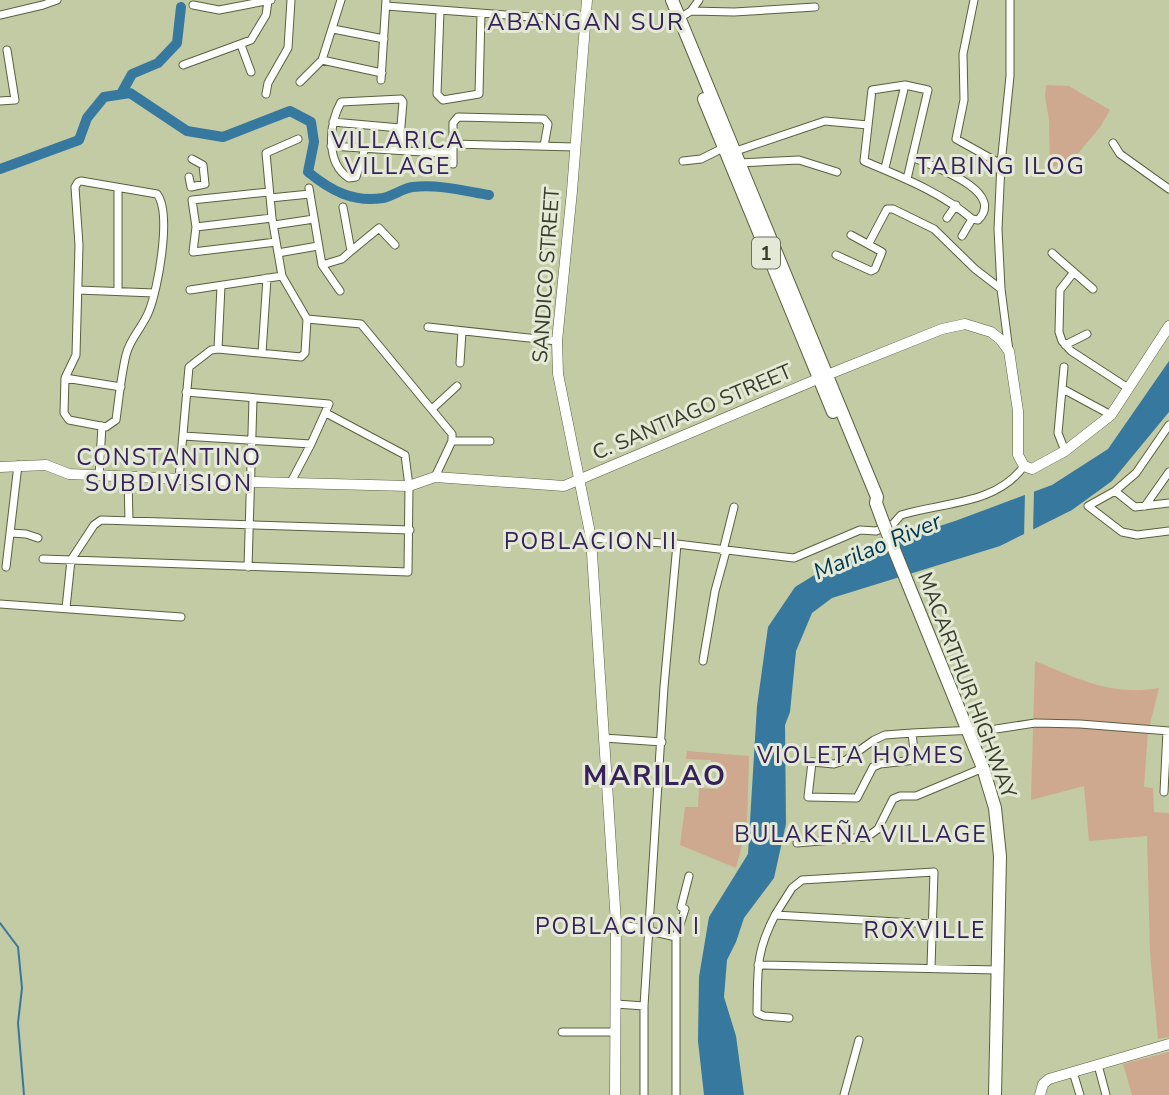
<svg xmlns="http://www.w3.org/2000/svg" width="1169" height="1095" viewBox="0 0 1169 1095" font-family="'Nunito Sans',sans-serif">
<rect width="100%" height="100%" fill="#c3cba4"/>
<path fill="#cea98f" d="M1046,85L1069,86L1110,110L1101,126L1075,157L1050,168L1049,120L1045,96Z
M1035,661C1079,679 1110,696 1159,688L1148,732L1144,787L1153,788L1154,812L1169,813V1037L1158,1039L1150,953L1147,836L1089,841L1084,786L1031,800Z
M687,751L749,756L747,826L736,868L680,845L685,807H698L699,788L718,789L719,767L711,766V760L686,759Z
M1169,1052V1095H1132L1123,1064Z"/>
<path fill="#37789e" d="M1169,361V412L1112,481L1072,510L1000,546L832,598L812,613L796,651L790,712L785,725L786,824L774,878L744,918L736,942L727,960L724,997L736,1036L744,1095H704L698,1041L699,977L709,917L748,854L757,706L768,627L795,587L842,558L955,521L1052,485L1108,449Z"/>
<path fill="#c3cba4" d="M1034,488L1033,535L1024,539L1025,492Z"/>
<g fill="none" stroke-linecap="round" stroke-linejoin="round">
<path stroke="#37789e" stroke-width="2" d="M0,923L18,947L22,988L18,1023L24,1095"/>
<path stroke="#37789e" stroke-width="10" d="M121,94L132,74L158,63L177,43L181,7
M0,169L79,140L87,118L104,97L130,93L187,131L223,137L290,111L311,122L314,142L308,172C330,190 353,203 383,198C393,196 403,188 413,187C438,184 465,191 489,195"/>
<defs>
<path id="street" d="M974,0L963,54L964,100L956,139L1001,164
M193,5L219,10L271,0
M386,6L585,21
M440,11L437,94L443,100L479,94L481,14
M691,11L734,12L815,7
M0,15L43,5L57,0
M673,22L691,11L699,0
M333,29L384,39
M241,45L251,72
M322,60L382,73
M183,65L251,40L266,15L268,1
M381,80L386,0
M300,82L322,60L341,0
M266,94L268,83L288,48L291,0
M0,101L15,100L7,50
M333,122L400,128
M1113,143L1120,154L1169,189
M453,144L575,147
M331,146L453,154
M365,148L356,177L349,178C325,163 329,124 341,102L401,99L403,102L399,149
M733,152L825,121L868,125
M912,157C932,166 1007,191 978,220L972,219
M683,161L701,159L723,148
M739,163L799,160L837,172
M453,164V123L458,117L544,119L548,124L544,146
M885,168L905,85
M189,177L191,187L205,184L203,165L192,159
M907,179L928,90L905,85L872,90L864,161C901,177 941,192 972,219
M81,181L157,194C172,213 158,289 149,311C143,327 130,338 126,355C121,376 119,398 116,420L106,427L69,420L64,413L65,378L76,355L79,245L75,187L78,182Z
M309,188L322,265L342,259L351,251L343,207
M269,192L192,200L196,227L193,252L276,242
M270,198L310,194
M947,218L956,205
M274,225L314,219
M196,227L272,218
M962,236L972,219
M869,243L887,209H893L934,229L975,269L1001,289
M351,251L379,228L395,245
M278,253L318,246
M1052,253L1093,289
M836,255L871,271L875,269L882,252L851,235
M322,265L340,291
M1074,272L1060,290L1059,332L1062,341L1071,351L1128,388
M78,290L154,293
M190,290L282,276
M118,291V188
M307,319L361,324L452,434V441H490
M428,327L557,341
M1065,345L1087,334
M218,349L221,286
M1009,351L1001,289L998,229L1001,164L1010,76V0
M262,353L267,278
M460,363L462,331
M1064,367L1058,433L1065,451
M65,378L121,387
M1063,389L1111,415
M432,409L457,386
M1169,425L1136,473L1115,491L1088,506L1122,532L1137,535L1169,531
M183,436L311,444L329,404L186,392
M99,475L102,426
M128,477L129,521
M435,477L452,441
M179,479L189,367L211,350L218,349L301,357L305,353L307,319L282,276L272,218L266,153L298,139
M291,482L311,444
M1115,491L1135,507L1169,503
M1145,506L1169,472
M11,533L26,534L38,538
M591,538L677,544L794,558L860,530L876,531L893,524L901,515C943,502 996,505 1024,466
M723,551L734,507
M43,559L408,572L409,486L405,455L326,413
M6,567L18,465
M248,567L253,399
M0,604L181,617
M66,608L71,560L94,525L101,520L410,530
M703,661L715,591L726,551
M912,733L915,760L880,764L873,767L857,798L808,797L812,762L834,764L846,760L874,740L885,735L912,733L996,729L1035,723L1080,724L1169,731
M604,738L662,742
M1164,792L1167,731
M797,843L867,837L878,829L893,799L900,796H916L983,768
M775,915C755,954 758,970 757,1013L764,1016L789,1018
M616,923L676,937
M758,965L998,970
M931,967L934,872L802,880L792,888L775,915L932,924
M616,1004L644,1006
M562,1032H615
M1098,1065L1106,1095
M1073,1072L1080,1095
M644,1095V1006L664,687L677,544
M676,1095V937L685,909L681,907L689,876
M844,1095L859,1040"/>
<path id="secondary" d="M587,0L572,191L557,341L558,374L591,538L616,923L615,1095
M0,467L46,465L69,474L251,482L409,486L435,477L564,486L827,375L942,329L965,324L991,332L1000,339L1009,351L1018,411V455L1024,466L1032,469L1065,451L1111,415L1169,326
M1040,1095L1043,1084L1049,1079L1169,1044"/>
<path id="highway" d="M672,0L877,497L876,503L883,522
M704,99L833,412
M906,579L983,768L995,808L1000,856L995,1095"/>
</defs>
<use href="#street" stroke="#59603d" stroke-width="9"/>
<use href="#secondary" stroke="#59603d" stroke-width="11"/>
<use href="#highway" stroke="#59603d" stroke-width="14"/>
<use href="#street" stroke="#fff" stroke-width="7"/>
<use href="#secondary" stroke="#fff" stroke-width="10"/>
<use href="#highway" stroke="#fff" stroke-width="12"/>
<defs>
<path id="highway-bridge" d="M883,522L906,579"/>
</defs>
<use href="#highway-bridge" stroke="#59603d" stroke-width="14" stroke-linecap="butt"/>
<use href="#highway-bridge" stroke="#fff" stroke-width="12"/>
</g>
<g text-anchor="middle" stroke-width="6" stroke-linejoin="round" paint-order="stroke">
<rect fill="#e4e9d5" stroke="#6c705f" stroke-width="2" x="752" y="237.5" width="28" height="31" rx="5"/>
<g font-size="19" font-weight="bold" fill="#383c2c">
<text x="766" y="260">1</text>
</g>
<g font-size="21" fill="#383c2c" stroke="#e4e9d5">
<text transform="translate(546 275) rotate(-86)" y="7">SANDICO STREET</text>
<text transform="translate(692 412) rotate(-23)" y="7">C. SANTIAGO STREET</text>
<text transform="translate(967 685) rotate(69)" y="7">MACARTHUR HIGHWAY</text>
</g>
<g font-size="23" letter-spacing="2" fill="#36215b" stroke="#e4e9d5">
<text x="398" y="148">VILLARICA<tspan x="398" dy="26">VILLAGE</tspan></text>
<text x="169" y="465">CONSTANTINO<tspan x="169" dy="26">SUBDIVISION</tspan></text>
<text x="591" y="549">POBLACION II</text>
<text x="861" y="763">VIOLETA HOMES</text>
<text x="861" y="842">BULAKEÑA VILLAGE</text>
<text x="618" y="934">POBLACION I</text>
<text x="925" y="938">ROXVILLE</text>
</g>
<g font-size="23" font-style="italic" fill="#003954" stroke="#e4e9d5">
<text transform="translate(877 546) rotate(-23)" y="8">Marilao River</text>
</g>
<g font-size="24" letter-spacing="2" fill="#36215b" stroke="#e4e9d5">
<text x="586" y="30">ABANGAN SUR</text>
<text x="1001" y="174">TABING ILOG</text>
</g>
<g font-size="28" font-weight="bold" letter-spacing="2" fill="#36215b" stroke="#e4e9d5">
<text x="655" y="785">MARILAO</text>
</g>
</g>
</svg>
